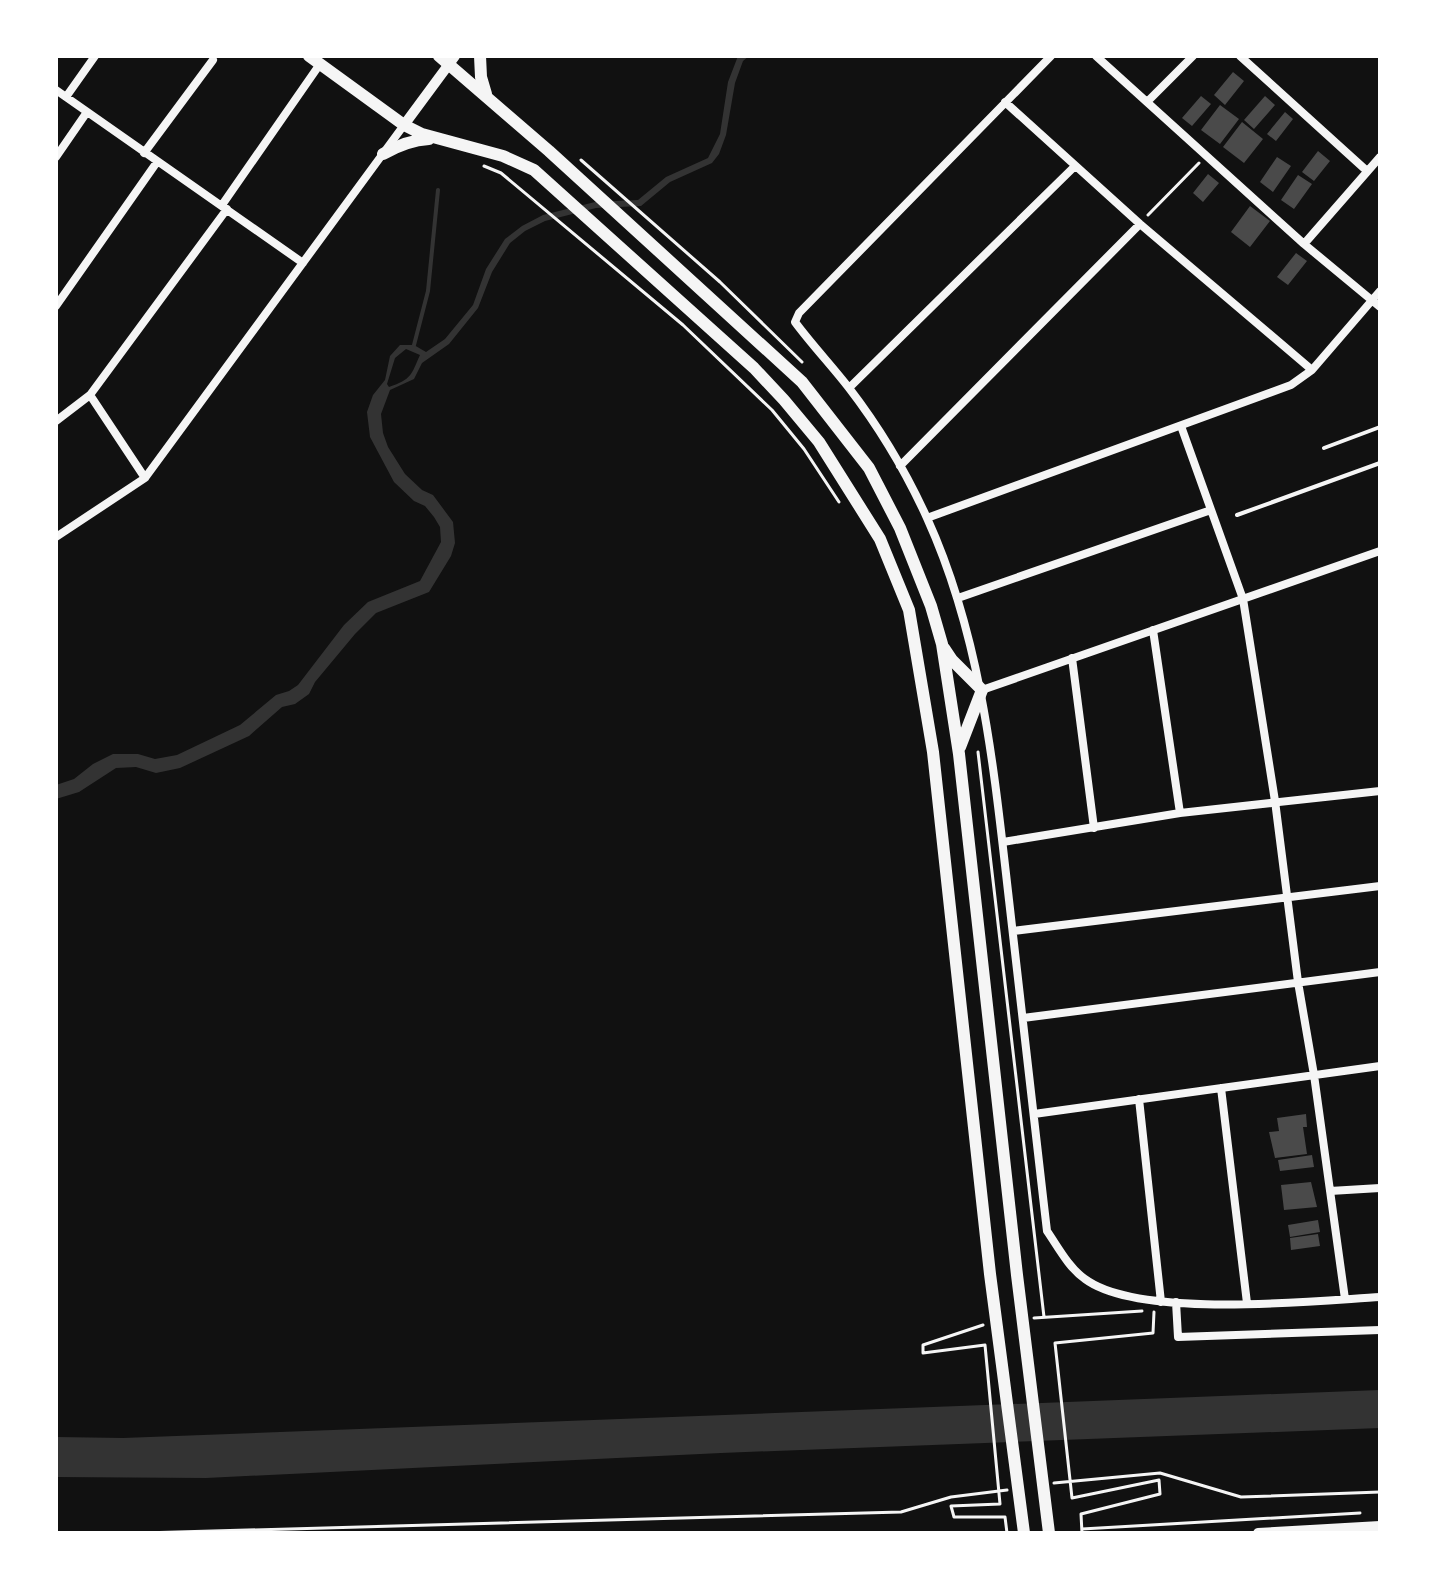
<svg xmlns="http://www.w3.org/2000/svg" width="1436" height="1589" viewBox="0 0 1436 1589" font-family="'PT Sans Narrow',sans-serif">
<rect width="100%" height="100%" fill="#111"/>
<path fill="#333" fill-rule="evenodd" d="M738,56H749L743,61L735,83L726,135L719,154L712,163L670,182L641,206L596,208L545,221L525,231L510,243L492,272L478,308L449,344L422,363L414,379L390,390L381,414L383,433L388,447L405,474L422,490L433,495L453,522L455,543L451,556L429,592L376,613L355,634L315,682L309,694L295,704L282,707L249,736L180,768L156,773L136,767L116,768L79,792L56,799V785L74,779L93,764L113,754H138L155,759L177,755L240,725L276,695L289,691L298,685L344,625L368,602L420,581L441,542L440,527L434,517L425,506L414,501L394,482L370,437L367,412L373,395L385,380L390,356L400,345H414L426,352L445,339L473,305L486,269L505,239L522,226L543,215L595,202L638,200L666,177L708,158L720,134L728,82ZM406,349L420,355C411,375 412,379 389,387L387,384L395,358Z
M1380,1390V1428L721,1453L206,1478L56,1477V1437L123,1438Z"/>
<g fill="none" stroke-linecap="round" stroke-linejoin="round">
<path stroke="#333" stroke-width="4" d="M414,345L428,291L438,190"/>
</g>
<path fill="#4a4a4a" d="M1233,72L1244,81L1225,105L1214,95Z
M1201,96L1211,104L1192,126L1182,118Z
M1265,96L1275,105L1254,129L1244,120Z
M1220,105L1239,119L1220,144L1201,130Z
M1285,112L1293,119L1276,141L1267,134Z
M1242,122L1263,139L1244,163L1223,147Z
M1318,151L1330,161L1314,181L1302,172Z
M1277,157L1291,166L1273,192L1260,182Z
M1208,174L1219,183L1203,202L1193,193Z
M1298,175L1312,184L1294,209L1281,200Z
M1250,206L1270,221L1250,247L1231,232Z
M1296,253L1307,261L1288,285L1277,277Z
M1306,1114L1307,1127H1303L1307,1154L1275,1158L1269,1132L1279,1131L1277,1118Z
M1312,1155L1314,1167L1280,1171L1278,1160Z
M1311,1182L1317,1207L1284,1210L1281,1185Z
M1318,1220L1320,1232L1290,1237L1288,1225Z
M1318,1234L1320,1246L1291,1250L1290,1238Z"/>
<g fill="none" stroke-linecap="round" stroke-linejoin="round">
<path stroke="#f5f5f5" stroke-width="3" d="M581,160L720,282L802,362
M484,166L501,173L683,325L772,410L804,449L839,502
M1148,215L1199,163
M978,752L1044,1317
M1034,1318L1142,1311
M983,1325L923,1345V1353L985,1345L1000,1504L951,1506L954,1517H1005L1007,1533
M1054,1483L1160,1473L1241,1497L1380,1492
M1082,1529L1360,1513
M142,1533L901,1512L951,1497L1007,1490
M1082,1533L1081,1514L1160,1494L1159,1480L1072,1498L1055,1343L1153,1333L1154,1312"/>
<path stroke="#f5f5f5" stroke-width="4" d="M1324,448L1380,427
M1237,515L1380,463"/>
<path stroke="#f5f5f5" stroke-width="8" d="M1051,56L799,313L795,322C812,345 832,366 849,388C879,427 906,472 927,518C982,639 994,770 1009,900C1022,1011 1034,1121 1047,1231C1058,1247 1069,1268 1085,1279C1139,1319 1311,1301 1380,1297
M1096,56L1304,244L1380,307
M1240,56L1367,171
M56,90L303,263
M66,97L95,56
M1148,101L1193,56
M1005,102L1140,224L1312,370
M144,153L213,60
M56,157L87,112
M222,205L320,64
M1304,244L1380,157
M56,306L157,162
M849,388L1074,167
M90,395L145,478
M56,421L90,395L227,209
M1181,426L1243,599L1275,801L1298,982L1314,1075L1345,1299
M900,466L1140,224
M927,518L1291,385L1312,370L1380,291
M56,537L145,478L404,125
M958,598L1211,510
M1153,630L1180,813
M1072,658L1094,828
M982,690L1380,551
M1003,842L1180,813L1380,791
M1013,931L1380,886
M1023,1018L1380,972
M1221,1088L1247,1303
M1139,1099L1161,1302
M1034,1114L1380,1066
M1330,1191L1380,1188
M1176,1302L1178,1337L1380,1330"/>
<path stroke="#f5f5f5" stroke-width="10" d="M404,125L455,56
M1258,1533L1380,1526"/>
<path stroke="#f5f5f5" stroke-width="12" d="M309,56L404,125L422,134L503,156L534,170L754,368L784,400L819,442L880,539L909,610L933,752L990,1274L1024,1533
M439,56L549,151L802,382L869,468L900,528L931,606L942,644L959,754L1017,1275L1049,1533
M480,56L481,77L486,94
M383,154C397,146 411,140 429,139
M944,648L952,660L982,690L960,747"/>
</g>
<rect width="1436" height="1589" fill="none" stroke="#ffffff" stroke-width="116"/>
</svg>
